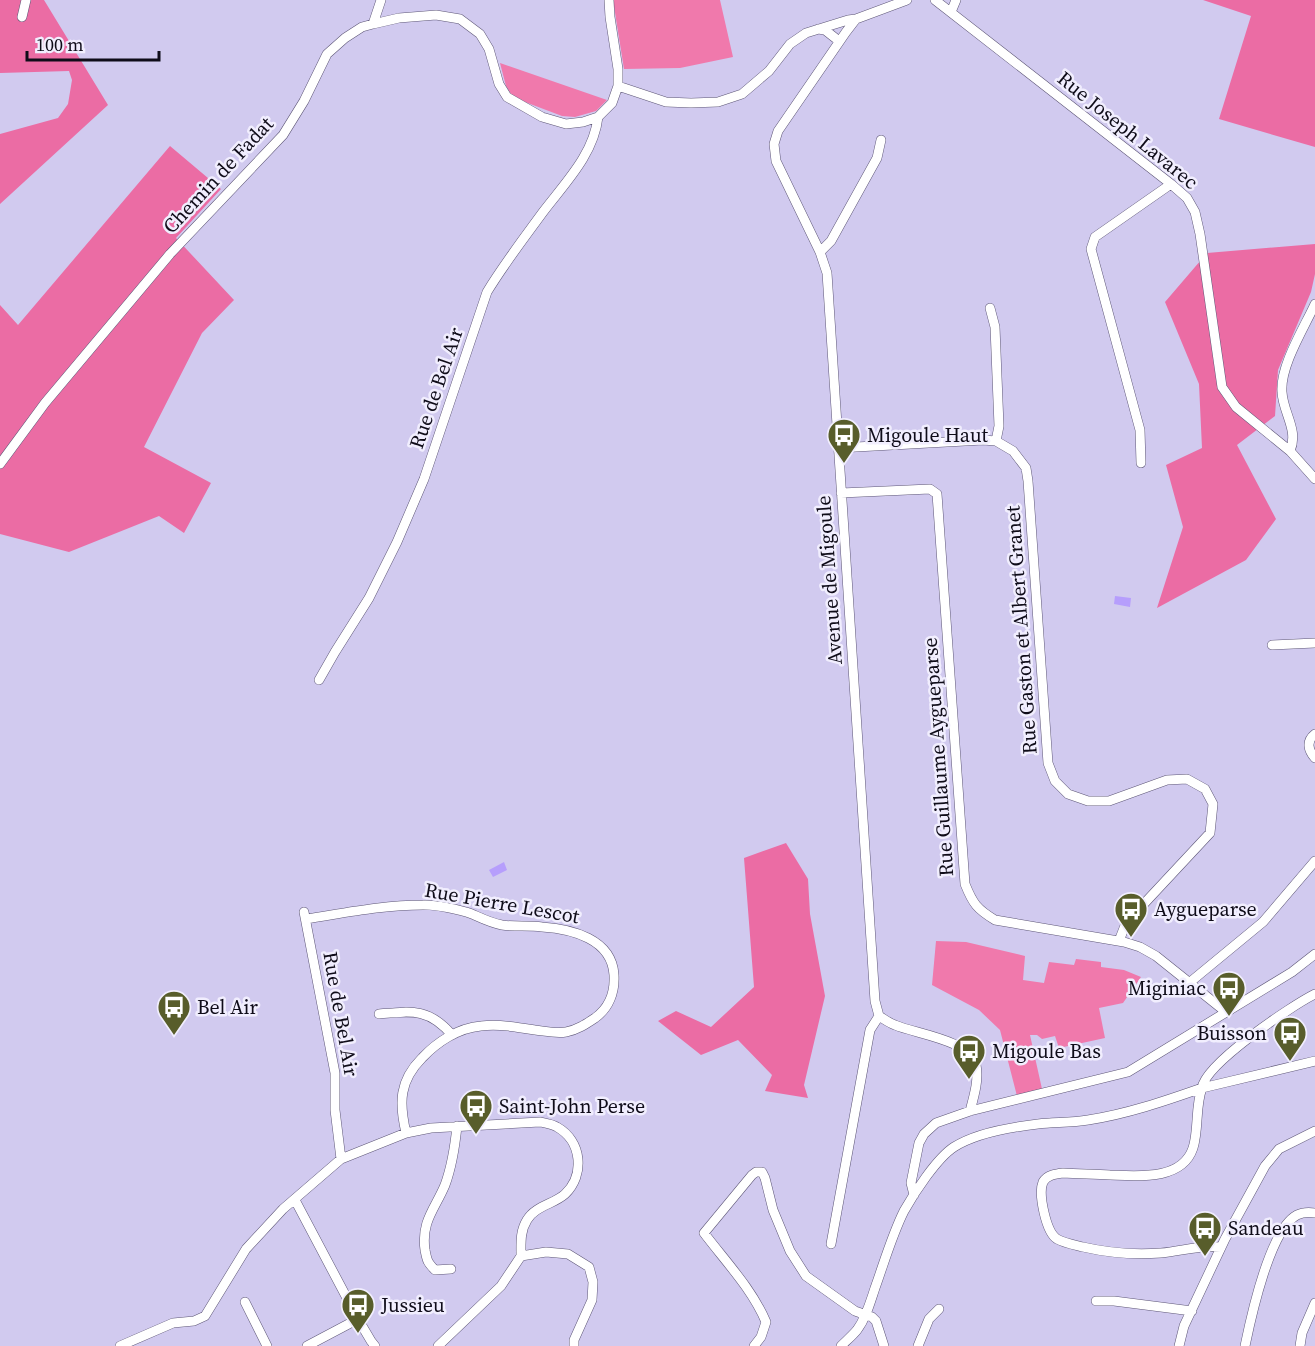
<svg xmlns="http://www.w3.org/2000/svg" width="1315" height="1346" viewBox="0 0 1315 1346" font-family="'Source Serif 4',serif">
<rect width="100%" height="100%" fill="#d1caef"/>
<path fill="#f079ac" d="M613,0H720L733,57L680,68L624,69Z
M500,63L607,100L596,111L575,117L562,116L525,102L511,94L506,86Z
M936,941L966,942L1025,956L1023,980L1044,983L1049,962L1074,965L1076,959L1101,962V967L1124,970L1141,977L1123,1003L1099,1008L1105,1038L1059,1048L1055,1036L1042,1039L1037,1035H1030L1042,1089L1017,1096L1000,1030L979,1010L932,985Z"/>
<path fill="#eb6ca4" d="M0,0H44L108,105L0,204V134L58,118L68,104L72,80L69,71L0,73Z
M1203,0H1315V147L1219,119L1251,16Z
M170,146L221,189L176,238L234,300L202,333L144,447L211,483L184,533L159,516L69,552L0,534V305L18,325Z
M1315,244V274L1311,292L1278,370L1275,416L1237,445L1276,519L1246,560L1157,608L1183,527L1166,465L1202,448L1199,384L1165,302L1207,253Z
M786,843L808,879L810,914L825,996L804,1085L808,1098L765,1091L772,1075L738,1040L701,1055L658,1021L676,1011L711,1027L754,987L744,858Z"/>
<path fill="#b69efc" d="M1115,596L1131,598L1130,607L1114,604Z
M504,862L507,870L493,877L489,870Z"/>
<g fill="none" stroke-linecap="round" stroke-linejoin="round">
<defs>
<path id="minor" d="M935,0L1171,184L1187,198L1195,212L1200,234L1222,387L1236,407L1290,451L1315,479
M951,12L956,0
M22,17L26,0
M856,19L846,32L778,131L774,144L776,161L820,252L827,273L875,1001L879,1016C884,1019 889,1023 895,1025C916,1034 970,1040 976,1065C979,1080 974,1096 970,1111
M373,24L381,0
M818,29L825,30L839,41
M618,86L666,102L691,103L718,102L742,94L769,71L790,44L806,33L848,20L856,19L907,0
M820,252L831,241L877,158L881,140
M990,308L995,327L999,426L996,441
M838,448L983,440L996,441L1013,451L1026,468L1028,481L1048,763L1055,781L1068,794L1088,801H1109L1167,780L1187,779L1205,789L1213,804L1210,833L1126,923L1119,941
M1290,451C1299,430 1283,413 1282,392C1280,366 1304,328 1315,304
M1141,463L1140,430L1091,249L1095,237L1171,184
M0,464L45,403L170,254L283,135L304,101L327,54L345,38L362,27L373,24L399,18L436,15L460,19L480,34L489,49L499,84L507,97L542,117L566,124L583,122L598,117L612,103L618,86V69L610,17L609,0
M841,493L930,489L937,494L965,884C973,904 977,909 995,920L1124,942L1140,947L1156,956L1226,1012
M1272,645L1315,643
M319,680L335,652L369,598L397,542L424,479L487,292C504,264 524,238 543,212C565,183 594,154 598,117
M1315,734C1306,741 1308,750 1315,758
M304,912L335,1073V1110L341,1159
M306,919C345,913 383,905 423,905C434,904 461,910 472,914C481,918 491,923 502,925C515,927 529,925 542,927C572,929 612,939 614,975C615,992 609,1008 595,1018C586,1024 577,1030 566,1032C556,1034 545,1031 535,1030C517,1027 499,1024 481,1026C458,1028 437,1042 422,1058C399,1081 399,1103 406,1133L431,1128L540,1122C545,1123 552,1124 557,1127C582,1141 585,1175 565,1194C554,1204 535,1206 527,1220C520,1231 521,1243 521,1256
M1189,983L1263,922L1315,861
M379,1014C412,1011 429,1008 452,1035
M914,1195L911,1183L919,1143L924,1134L936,1123L970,1111L1128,1072L1292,972L1315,954
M295,1200L358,1319L371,1341L375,1346
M831,1244L870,1030L879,1016
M1221,1247C1198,1245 1183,1251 1161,1253C1135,1255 1109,1253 1083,1247C1075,1245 1064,1243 1057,1239C1046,1232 1038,1194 1043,1182C1047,1175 1055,1174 1063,1173C1079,1174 1094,1174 1110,1175C1137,1176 1182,1181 1193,1148C1199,1129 1195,1107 1202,1088L1315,1061
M451,1269L435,1270C427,1262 427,1260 425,1250C421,1221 435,1209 445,1185C452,1166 455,1146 457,1126
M1096,1301H1114L1192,1311
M245,1302L267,1346
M120,1346L173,1323L194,1321L205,1316L246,1249L283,1209L341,1159L406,1133
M307,1346L358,1319
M438,1346L501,1286L521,1256L546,1252L568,1254L589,1267L593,1282L592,1300L574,1340V1346
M754,1346L761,1337L766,1322C752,1289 726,1262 704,1233L752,1175L756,1172H762L765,1178L773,1210L790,1251L806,1276L855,1311L872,1317L876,1321L884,1346
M841,1346C846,1341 852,1336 857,1330C866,1318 870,1303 875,1288C884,1263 892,1235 904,1211C914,1193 937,1158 954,1147C976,1133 1012,1127 1038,1124C1054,1122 1071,1123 1088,1120C1127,1114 1165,1101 1202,1088C1205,1064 1291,1006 1315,994
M918,1346L929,1319L939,1309
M1179,1346L1184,1326L1225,1239L1265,1166L1279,1149L1315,1131
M1245,1346C1251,1317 1270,1229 1297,1215C1303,1212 1309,1212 1315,1213
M1300,1346L1302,1333L1315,1303"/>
</defs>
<use href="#minor" stroke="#5e5777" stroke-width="10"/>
<use href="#minor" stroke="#fff" stroke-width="9"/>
</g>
<defs>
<symbol id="bus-pin" viewBox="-11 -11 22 30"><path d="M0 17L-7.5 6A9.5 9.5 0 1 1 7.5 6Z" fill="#585d2b" stroke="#f1eefe"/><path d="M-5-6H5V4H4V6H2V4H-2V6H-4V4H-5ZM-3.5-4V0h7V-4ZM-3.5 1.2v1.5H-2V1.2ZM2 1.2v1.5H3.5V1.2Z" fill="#fff"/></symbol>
</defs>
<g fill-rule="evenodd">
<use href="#bus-pin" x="825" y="416" width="38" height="52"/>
<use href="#bus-pin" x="1112" y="890" width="38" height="52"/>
<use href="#bus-pin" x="1210" y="969" width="38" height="52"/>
<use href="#bus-pin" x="155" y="988" width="38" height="52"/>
<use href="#bus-pin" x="1271" y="1014" width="38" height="52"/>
<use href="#bus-pin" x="950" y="1032" width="38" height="52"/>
<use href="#bus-pin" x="457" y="1087" width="38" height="52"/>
<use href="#bus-pin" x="1186" y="1209" width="38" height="52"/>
<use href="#bus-pin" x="339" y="1286" width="38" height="52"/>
</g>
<g text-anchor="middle" stroke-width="5" stroke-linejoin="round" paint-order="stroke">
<g font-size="20" fill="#0f0c19" stroke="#f1eefe">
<text transform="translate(1128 130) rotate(39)" y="7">Rue Joseph Lavarec</text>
<text transform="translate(218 175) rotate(-47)" y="7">Chemin de Fadat</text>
<text transform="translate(436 388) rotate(-71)" y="7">Rue de Bel Air</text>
<text transform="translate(829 580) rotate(-94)" y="7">Avenue de Migoule</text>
<text transform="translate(1021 630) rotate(-94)" y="7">Rue Gaston et Albert Granet</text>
<text transform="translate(938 757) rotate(-94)" y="7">Rue Guillaume Aygueparse</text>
<text transform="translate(502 903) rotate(10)" y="7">Rue Pierre Lescot</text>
<text transform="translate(341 1014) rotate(80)" y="7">Rue de Bel Air</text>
</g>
<g font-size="20" fill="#0f0c19" stroke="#f1eefe" text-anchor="start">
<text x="867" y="442">Migoule Haut</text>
<text x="1154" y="916">Aygueparse</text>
<text x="1206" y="995" text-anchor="end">Miginiac</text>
<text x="197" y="1014">Bel Air</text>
<text x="1267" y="1040" text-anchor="end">Buisson</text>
<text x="992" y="1058">Migoule Bas</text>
<text x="499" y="1113">Saint-John Perse</text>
<text x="1228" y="1235">Sandeau</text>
<text x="381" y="1312">Jussieu</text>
</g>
</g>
<path d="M27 51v9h132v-9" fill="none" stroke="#0f0c19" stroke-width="3"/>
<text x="36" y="51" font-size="18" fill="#0f0c19" stroke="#f1eefe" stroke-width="4.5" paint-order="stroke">100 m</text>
</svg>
